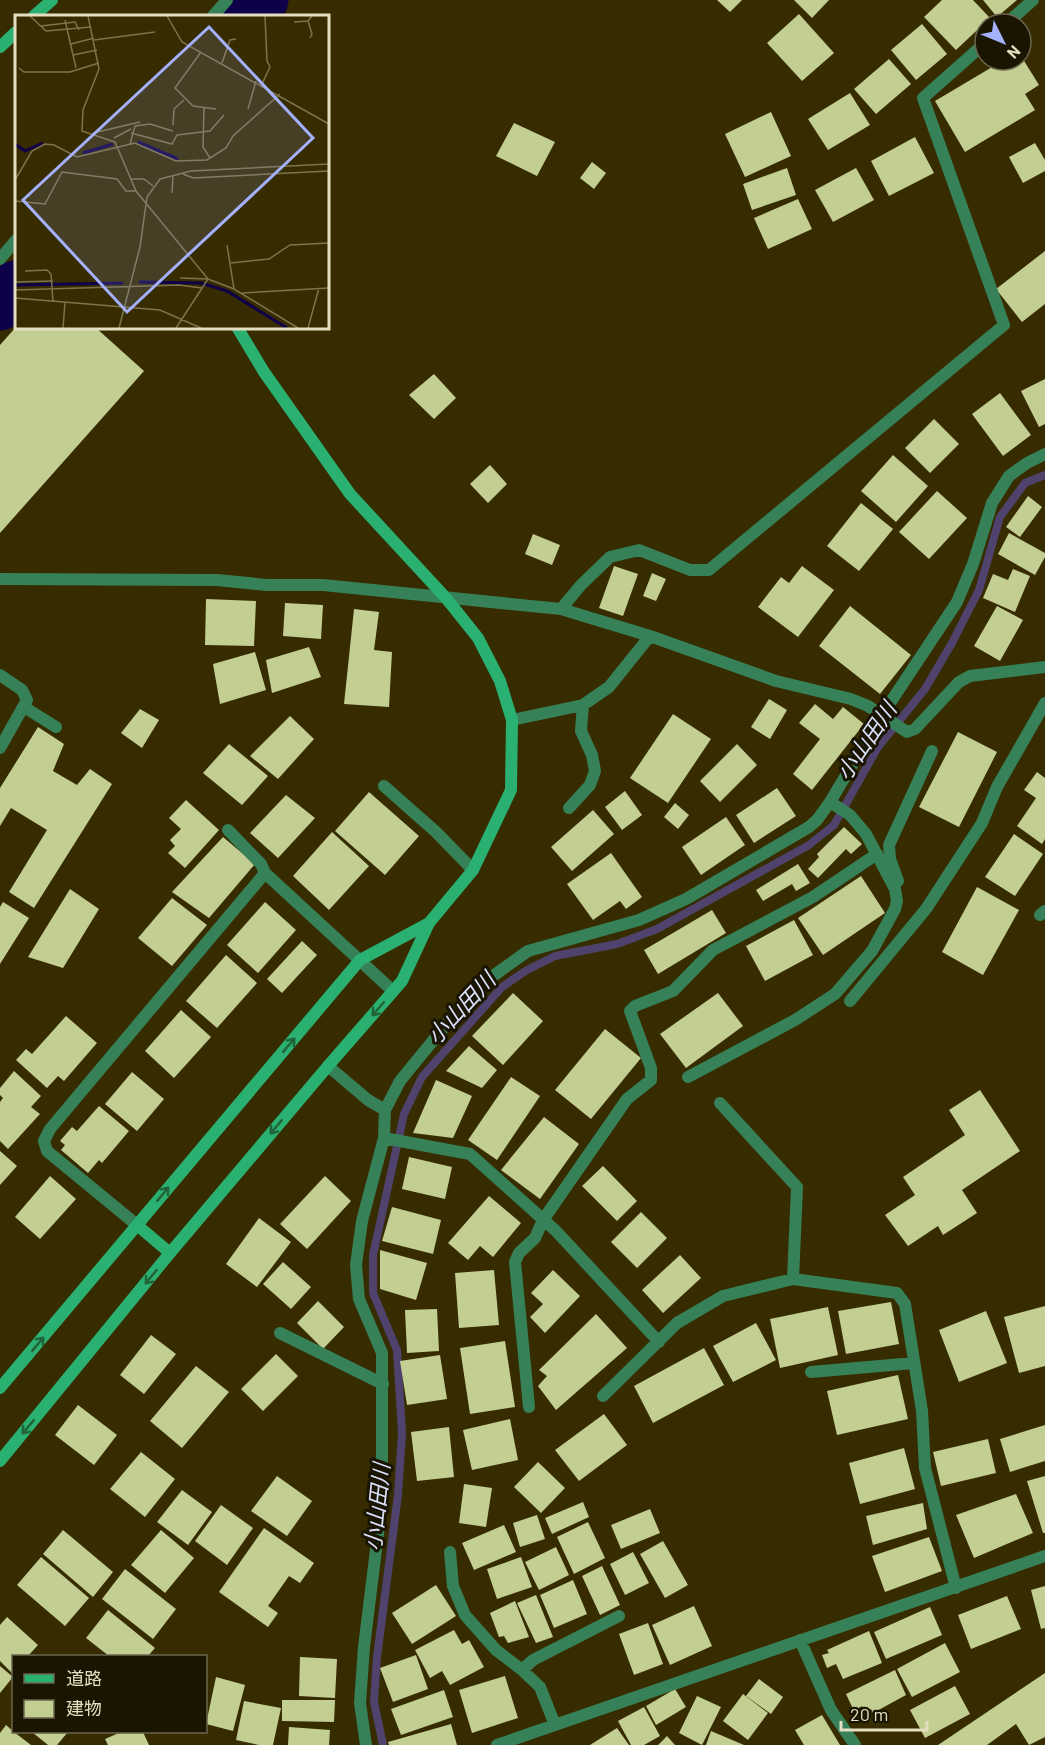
<svg xmlns="http://www.w3.org/2000/svg" width="1045" height="1745" viewBox="0 0 1045 1745" font-family="Barlow,'Noto Sans JP',sans-serif">
<rect width="100%" height="100%" fill="#362c00"/>
<g fill="none" stroke-linecap="round" stroke-linejoin="round">
<path stroke="#4f436e" stroke-width="8" d="M383,1745L374,1702L377,1657L398,1495L402,1433L397,1350L373,1293V1255L404,1114L422,1077L502,987L527,970L555,956L617,944L657,929L809,845L834,825L878,747L925,689L952,643L979,590L1000,517L1025,483L1045,475"/>
<path stroke="#0f004a" stroke-width="51" d="M249,16L263,0
M0,305L16,286"/>
</g>
<path fill="#c3ce93" d="M717,0H742L730,12Z
M794,0H829L812,18Z
M942,0H973L990,18L956,50L924,17Z
M983,0H1017L997,17Z
M799,14L834,53L802,81L767,43Z
M922,24L947,54L916,80L891,50Z
M1021,56L1039,85L1025,94L1035,110L965,152L935,101L1004,60H1021Z
M889,59L911,84L876,114L854,89Z
M850,93L870,125L828,150L808,119Z
M771,112L791,156L745,177L725,134Z
M514,123L555,142L537,176L496,156Z
M915,137L934,173L889,196L871,161Z
M1035,143L1045,160V171L1023,183L1009,157Z
M592,162L606,173L594,189L580,178Z
M787,168L796,195L752,210L743,184Z
M856,168L874,200L833,222L815,190Z
M798,199L812,229L768,249L754,218Z
M1045,251V304L1022,322L996,289Z
M16,327H95L144,371L0,533V345Z
M434,374L456,398L434,419L409,395Z
M1045,379V424L1039,427L1021,391Z
M1000,393L1031,435L1003,456L972,414Z
M934,419L959,444L930,473L905,448Z
M893,455L928,486L896,522L861,491Z
M490,465L507,484L488,503L470,484Z
M937,491L967,518L929,559L899,532Z
M1028,496L1042,507L1020,537L1006,527Z
M861,503L893,529L859,571L827,546Z
M1009,533L1045,553V557L1035,575L998,554Z
M533,534L560,545L552,565L525,554Z
M614,566L638,574L623,616L599,608Z
M802,566L834,590L798,637L758,607L781,577L789,583Z
M1013,569L1030,576L1015,612L983,598L993,574L1008,580Z
M652,573L666,579L656,601L643,596Z
M206,599L256,601L254,646L205,645Z
M285,603L323,605L321,639L283,636Z
M850,606L911,655L880,694L819,646Z
M997,606L1023,620L1000,661L974,646Z
M354,609L379,612L374,650L392,652L389,707L344,704Z
M309,647L321,677L272,693L266,660Z
M255,652L266,690L220,704L213,664Z
M769,699L787,710L770,739L751,727Z
M815,704L833,719L843,707L864,724L812,790L793,774L820,739L799,723Z
M140,709L159,720L142,748L121,733Z
M673,714L711,739L668,803L630,778Z
M290,716L314,739L278,779L250,756Z
M38,727L64,744L53,771L77,785L90,769L112,784L34,908L9,892L47,830L11,808L0,826V788Z
M958,732L997,752L959,827L919,807Z
M229,744L268,776L242,805L203,773Z
M737,744L757,765L720,802L700,781Z
M1037,772L1045,778V839L1042,844L1017,826L1036,798L1024,790Z
M777,788L796,816L754,843L736,815Z
M625,791L642,815L622,830L605,807Z
M369,792L419,836L385,875L335,831Z
M286,795L315,818L278,858L250,833Z
M186,800L219,830L185,868L168,853L175,846L170,840L181,829L169,818Z
M675,803L689,815L678,829L664,817Z
M593,810L614,834L572,871L551,847Z
M726,817L745,845L701,875L682,847Z
M844,827L862,844L851,854L846,849L818,878L808,869L819,857L817,854Z
M332,832L369,866L329,910L293,876Z
M1014,834L1043,854L1015,896L985,877Z
M223,837L255,864L209,918L172,892Z
M611,853L642,897L626,909L620,901L593,920L567,884Z
M798,864L810,883L796,891L792,884L763,901L756,890Z
M861,876L885,913L823,955L798,918Z
M977,887L1019,910L983,975L942,952Z
M70,889L99,909L63,968L28,957Z
M172,898L207,925L172,966L138,938Z
M3,902L29,918L0,964V907Z
M265,902L296,930L258,973L227,945Z
M712,910L726,933L658,974L644,950Z
M794,920L813,955L765,981L746,946Z
M302,941L317,955L282,993L267,979Z
M226,955L257,983L217,1028L186,1001Z
M513,993L543,1021L503,1065L472,1036Z
M718,993L743,1026L686,1068L660,1034Z
M181,1010L211,1037L174,1078L145,1051Z
M66,1016L97,1043L64,1081L58,1076L47,1088L16,1060L26,1049L32,1054Z
M605,1029L641,1058L591,1119L555,1090Z
M469,1046L497,1070L482,1088L446,1071Z
M14,1071L41,1096L31,1107L40,1114L8,1149L0,1141V1102L3,1098L0,1095V1088Z
M132,1072L164,1099L137,1131L105,1104Z
M511,1077L540,1096L497,1160L468,1140Z
M436,1080L472,1096L453,1138L413,1133Z
M980,1090L1020,1151L962,1190L977,1213L943,1235L938,1226L908,1246L885,1215L915,1195L903,1177L965,1135L949,1110Z
M99,1106L129,1131L102,1163L99,1160L88,1173L61,1150L65,1145L60,1141L72,1127L77,1131Z
M544,1117L579,1144L540,1199L501,1170Z
M0,1151L17,1166L0,1185Z
M409,1157L452,1167L445,1199L402,1189Z
M603,1166L637,1201L617,1221L582,1186Z
M50,1176L76,1199L40,1239L15,1217Z
M325,1176L351,1201L307,1249L280,1224Z
M489,1196L521,1223L493,1257L480,1246L468,1260L448,1243Z
M392,1207L441,1220L433,1254L382,1241Z
M641,1212L667,1238L637,1268L611,1242Z
M259,1218L291,1242L257,1287L226,1264Z
M380,1250L427,1263L416,1300L380,1289Z
M680,1255L701,1278L663,1313L642,1290Z
M283,1262L311,1287L291,1309L263,1284Z
M494,1270L499,1325L459,1328L455,1273Z
M553,1270L580,1296L545,1333L530,1317L543,1304L531,1293Z
M318,1301L344,1327L323,1349L297,1323Z
M891,1302L899,1344L846,1354L838,1311Z
M1045,1306V1366L1019,1373L1004,1317Z
M828,1307L838,1355L780,1368L770,1319Z
M437,1309L439,1351L407,1353L405,1310Z
M986,1311L1007,1363L959,1382L939,1330Z
M596,1314L627,1348L556,1410L538,1386L547,1376L539,1370Z
M756,1323L776,1360L733,1382L713,1346Z
M151,1335L176,1354L144,1394L120,1375Z
M505,1341L515,1407L470,1414L460,1348Z
M704,1348L724,1385L653,1423L634,1386Z
M276,1354L298,1376L263,1411L241,1389Z
M440,1355L447,1399L407,1405L400,1361Z
M196,1366L229,1392L182,1448L150,1421Z
M898,1375L908,1419L837,1435L827,1391Z
M78,1405L117,1435L94,1465L55,1435Z
M604,1414L627,1445L579,1481L555,1450Z
M510,1419L518,1460L472,1470L463,1430Z
M1045,1425V1461L1010,1472L1000,1439Z
M449,1427L454,1477L417,1481L411,1432Z
M988,1439L996,1473L941,1486L933,1452Z
M904,1448L915,1489L860,1504L849,1463Z
M141,1452L175,1479L145,1517L110,1489Z
M538,1462L565,1488L541,1513L514,1487Z
M277,1476L312,1501L287,1536L251,1511Z
M1045,1476V1533H1043L1027,1481Z
M464,1484L492,1488L486,1527L459,1523Z
M182,1490L212,1512L188,1545L157,1522Z
M1016,1494L1033,1533L974,1558L956,1515Z
M583,1502L589,1517L552,1534L545,1518Z
M923,1503L927,1529L873,1545L866,1516Z
M221,1505L253,1528L227,1565L195,1541Z
M650,1509L660,1533L621,1549L611,1525Z
M537,1515L545,1539L520,1547L513,1523Z
M588,1522L605,1558L574,1574L557,1537Z
M504,1525L516,1552L474,1570L462,1543Z
M264,1528L314,1563L300,1583L289,1576L268,1606L278,1613L268,1627L219,1592Z
M63,1530L113,1572L93,1597L43,1554Z
M161,1530L194,1558L165,1593L131,1565Z
M929,1537L942,1571L885,1592L872,1556Z
M663,1541L688,1585L665,1598L640,1554Z
M556,1547L569,1575L539,1590L525,1562Z
M633,1552L649,1583L625,1595L610,1564Z
M41,1557L89,1598L65,1626L17,1585Z
M521,1557L532,1587L497,1599L487,1569Z
M602,1566L620,1605L600,1615L582,1576Z
M125,1569L176,1609L153,1639L102,1599Z
M573,1580L587,1614L554,1628L540,1595Z
M436,1585L456,1616L412,1644L392,1613Z
M1045,1586V1628L1041,1629L1031,1590Z
M536,1595L553,1637L536,1643L517,1603Z
M1007,1596L1021,1629L971,1649L958,1615Z
M515,1601L529,1637L508,1643L504,1636L499,1637L490,1613Z
M694,1606L712,1646L670,1665L652,1625Z
M930,1607L942,1635L886,1659L874,1632Z
M108,1610L155,1648L148,1656H109L86,1638Z
M7,1617L38,1645L28,1656H14L12,1673L0,1661V1625Z
M648,1623L663,1664L634,1675L619,1634Z
M454,1630L462,1644L469,1640L484,1667L450,1685L442,1671L430,1678L415,1650Z
M869,1631L882,1663L843,1679L836,1664L827,1668L822,1655L829,1653L827,1650Z
M945,1643L960,1672L912,1697L897,1669Z
M416,1655L428,1689L393,1702L380,1668Z
M300,1657L337,1659L335,1698L299,1696Z
M0,1666L13,1677L0,1693Z
M895,1670L906,1695L873,1713L871,1709L865,1712L862,1706L854,1711L846,1694Z
M1045,1673V1737L1029,1745L1016,1724L987,1745H938Z
M505,1676L518,1718L472,1733L459,1690Z
M216,1677L245,1685L233,1731L206,1724Z
M759,1679L783,1697L771,1714L746,1696Z
M955,1686L970,1714L925,1738L910,1710Z
M675,1689L686,1707L656,1725L646,1706Z
M444,1690L453,1717L401,1735L391,1709Z
M743,1694L768,1713L748,1740L723,1721Z
M697,1696L721,1707L702,1745L679,1733Z
M282,1700H335L334,1722L282,1721Z
M244,1701L281,1708L273,1745H259L236,1740Z
M644,1707L660,1736L644,1745H631L618,1721Z
M822,1715L840,1745H804L795,1730Z
M451,1724L457,1745H389L388,1742Z
M6,1725L14,1732L31,1745H0V1733Z
M289,1727L330,1730L329,1745H288Z
M617,1728L629,1745H590Z
M711,1731L744,1745H706Z
M32,1732H68L57,1745H48Z
M121,1732H143L149,1745H108L105,1739Z
M667,1736L675,1745H658Z"/>
<g fill="none" stroke-linecap="round" stroke-linejoin="round">
<path stroke="#378158" stroke-width="12" d="M0,675L22,690L27,700L0,748
M24,707L56,727
M228,830L261,864L265,873L393,991
M1040,915L1045,911
M137,1225L47,1151L44,1141L50,1129L265,873"/>
<path stroke="#378158" stroke-width="12" d="M213,16L227,0
M1006,24L1033,0
M0,259L16,240
M0,579L217,580L267,585H323L561,609L650,636L776,681L851,699L868,706L907,732L915,729L959,682L970,676L1045,667
M561,609L581,585L610,557L639,550L690,570H709L1004,325L923,98L985,43
M512,720L583,705L609,687L650,636
M384,786L436,832L473,870
M569,808L590,785L595,771L592,755L581,731L583,705
M898,881L890,859L889,845L932,751
M850,1001L926,909L982,823L997,787L1045,703
M328,1066L368,1100L385,1110
M688,1077L795,1020L835,994L872,951L895,909L897,901L895,889L866,834L850,815L830,802
M720,1103L797,1187L793,1279
M384,1138L470,1154L556,1231L659,1342
M280,1333L383,1384
M811,1372L914,1363
M603,1396L677,1323L723,1296L793,1279L897,1293L905,1304L922,1411L925,1468L956,1588
M529,1407L515,1262L519,1253L535,1238L543,1220L627,1099L651,1080V1068L630,1011L635,1006L673,991L713,950L813,897L877,854
M450,1552L453,1586L465,1615L496,1650L522,1670L540,1687L555,1725
M800,1640L831,1710L855,1745
M522,1670L533,1660L619,1616
M366,1745L360,1703L364,1647L382,1501V1353L359,1299L356,1265L362,1221L384,1138L385,1110L400,1081L476,988L528,951L639,920L686,899L809,827L817,820L830,802L882,715L957,602L973,564L992,503L1009,476L1027,463L1045,454
M497,1745L1045,1556"/>
<path stroke="#2ab070" stroke-width="12" d="M34,16L52,0
M0,47L16,32
M137,1225L170,1253
M0,1388L360,960L429,923
M0,1461L170,1253L328,1066L402,981L429,923L473,870L511,790L512,720L500,681L478,638L446,598L350,494L264,372L237,327"/>
</g>
<defs><path id="oneway-shaft" d="M-6 0H5M1.5-3L5.5 0L1.5 3" fill="none" stroke-width="1.6" stroke-linecap="round" stroke-linejoin="round" transform="scale(1.5)"/></defs>
<g stroke="#226238">
<use href="#oneway-shaft" transform="translate(378 1009) rotate(131)"/>
<use href="#oneway-shaft" transform="translate(289 1045) rotate(-50)"/>
<use href="#oneway-shaft" transform="translate(276 1127) rotate(130)"/>
<use href="#oneway-shaft" transform="translate(163 1194) rotate(-50)"/>
<use href="#oneway-shaft" transform="translate(151 1277) rotate(129)"/>
<use href="#oneway-shaft" transform="translate(38 1344) rotate(-50)"/>
<use href="#oneway-shaft" transform="translate(28 1427) rotate(130)"/>
</g>
<g text-anchor="middle" stroke-width="6" stroke-linejoin="round" paint-order="stroke">
<g font-size="22" font-style="italic" fill="#dbe0fc" stroke="#1a1500">
<text transform="translate(866 741) rotate(-56)" y="8">小山田川</text>
<text transform="translate(461 1008) rotate(-47)" y="8">小山田川</text>
<text transform="translate(377 1507) rotate(-84)" y="8">小山田川</text>
</g>
</g>
<g transform="translate(15 15)">
<rect width="314" height="314" fill="#362c00"/>
<path fill="none" stroke="#0f004a" stroke-width="3" d="M123,127L163,144M0,129L10,136L28,128M68,138L98,129M124,267L186,268L212,276L272,313M0,270L108,268"/>
<path fill="none" stroke="#7c744d" stroke-width="1.5" d="M15,1L31,16L76,12M73,1L84,54L68,95L67,116L100,127L121,176L193,264M152,1L167,27L314,109M50,5L61,53M293,6L297,19L295,23M279,7L293,6L297,1M26,11L60,7L64,15M79,25L140,17M56,29L79,23M186,37L160,73L178,91L201,94M58,40L82,35M207,48L215,25L221,24M4,53L9,57H55L84,48M247,69L255,52L252,46L250,1M189,93L188,132L195,143M233,94L241,66M158,110L159,94L169,85M78,118L125,107M116,118L157,129L162,120L195,116L209,100M99,123L116,114M115,129L120,111L135,109L158,116M168,159L178,163L314,156M115,164H129L138,171M0,165L17,136L30,129L39,130L62,142L120,128L161,146L192,145L211,133L218,121L265,79M157,178L158,160M0,186L30,189L47,157L102,164L111,176H121M212,230L219,274M216,248L254,244L275,230L314,228M10,256L32,255L36,259L38,287M165,263L193,264L219,274L283,313M0,267L38,266M0,275L164,270L187,273M227,278L314,273M0,283L145,295L186,313M48,313L50,287M104,313L125,232L132,182L145,164L176,156L314,149M161,313L193,264M293,313L304,273"/>
<path fill="#a5b1fc" fill-opacity="0.15" stroke="#a5b1fc" stroke-width="3" d="M194,12L298,123L112,297L8,185Z"/>
<rect width="314" height="314" fill="none" stroke="#e5dfc1" stroke-width="3"/>
</g>
<rect x="12" y="1655" width="195" height="78" fill="#1a1500" stroke="#6b664d" stroke-width="1.5"/>
<rect x="24" y="1674" width="30" height="9" fill="#2ab070" stroke="#6b664d" stroke-width="1.5"/>
<text x="66" y="1685" font-size="18" fill="#e5dfc1">道路</text>
<rect x="24" y="1700" width="30" height="18" fill="#c3ce93" stroke="#6b664d" stroke-width="1.5"/>
<text x="66" y="1715" font-size="18" fill="#e5dfc1">建物</text>
<g transform="translate(1003 42) rotate(133)"><circle r="28" fill="#1a1500" stroke="#6b664d" stroke-width="1.5"/>
<path d="M0-4.5L10 22L0 15L-10 22Z" fill="#a5b1fc"/>
<text y="-9" font-size="16" font-weight="bold" text-anchor="middle" fill="#e5dfc1">N</text>
</g>
<path d="M841 1721v9h86v-9" fill="none" stroke="#e5dfc1" stroke-width="3"/>
<text x="850" y="1721" font-size="18" fill="#e5dfc1" stroke="#1a1500" stroke-width="4.5" paint-order="stroke">20 m</text>
</svg>
